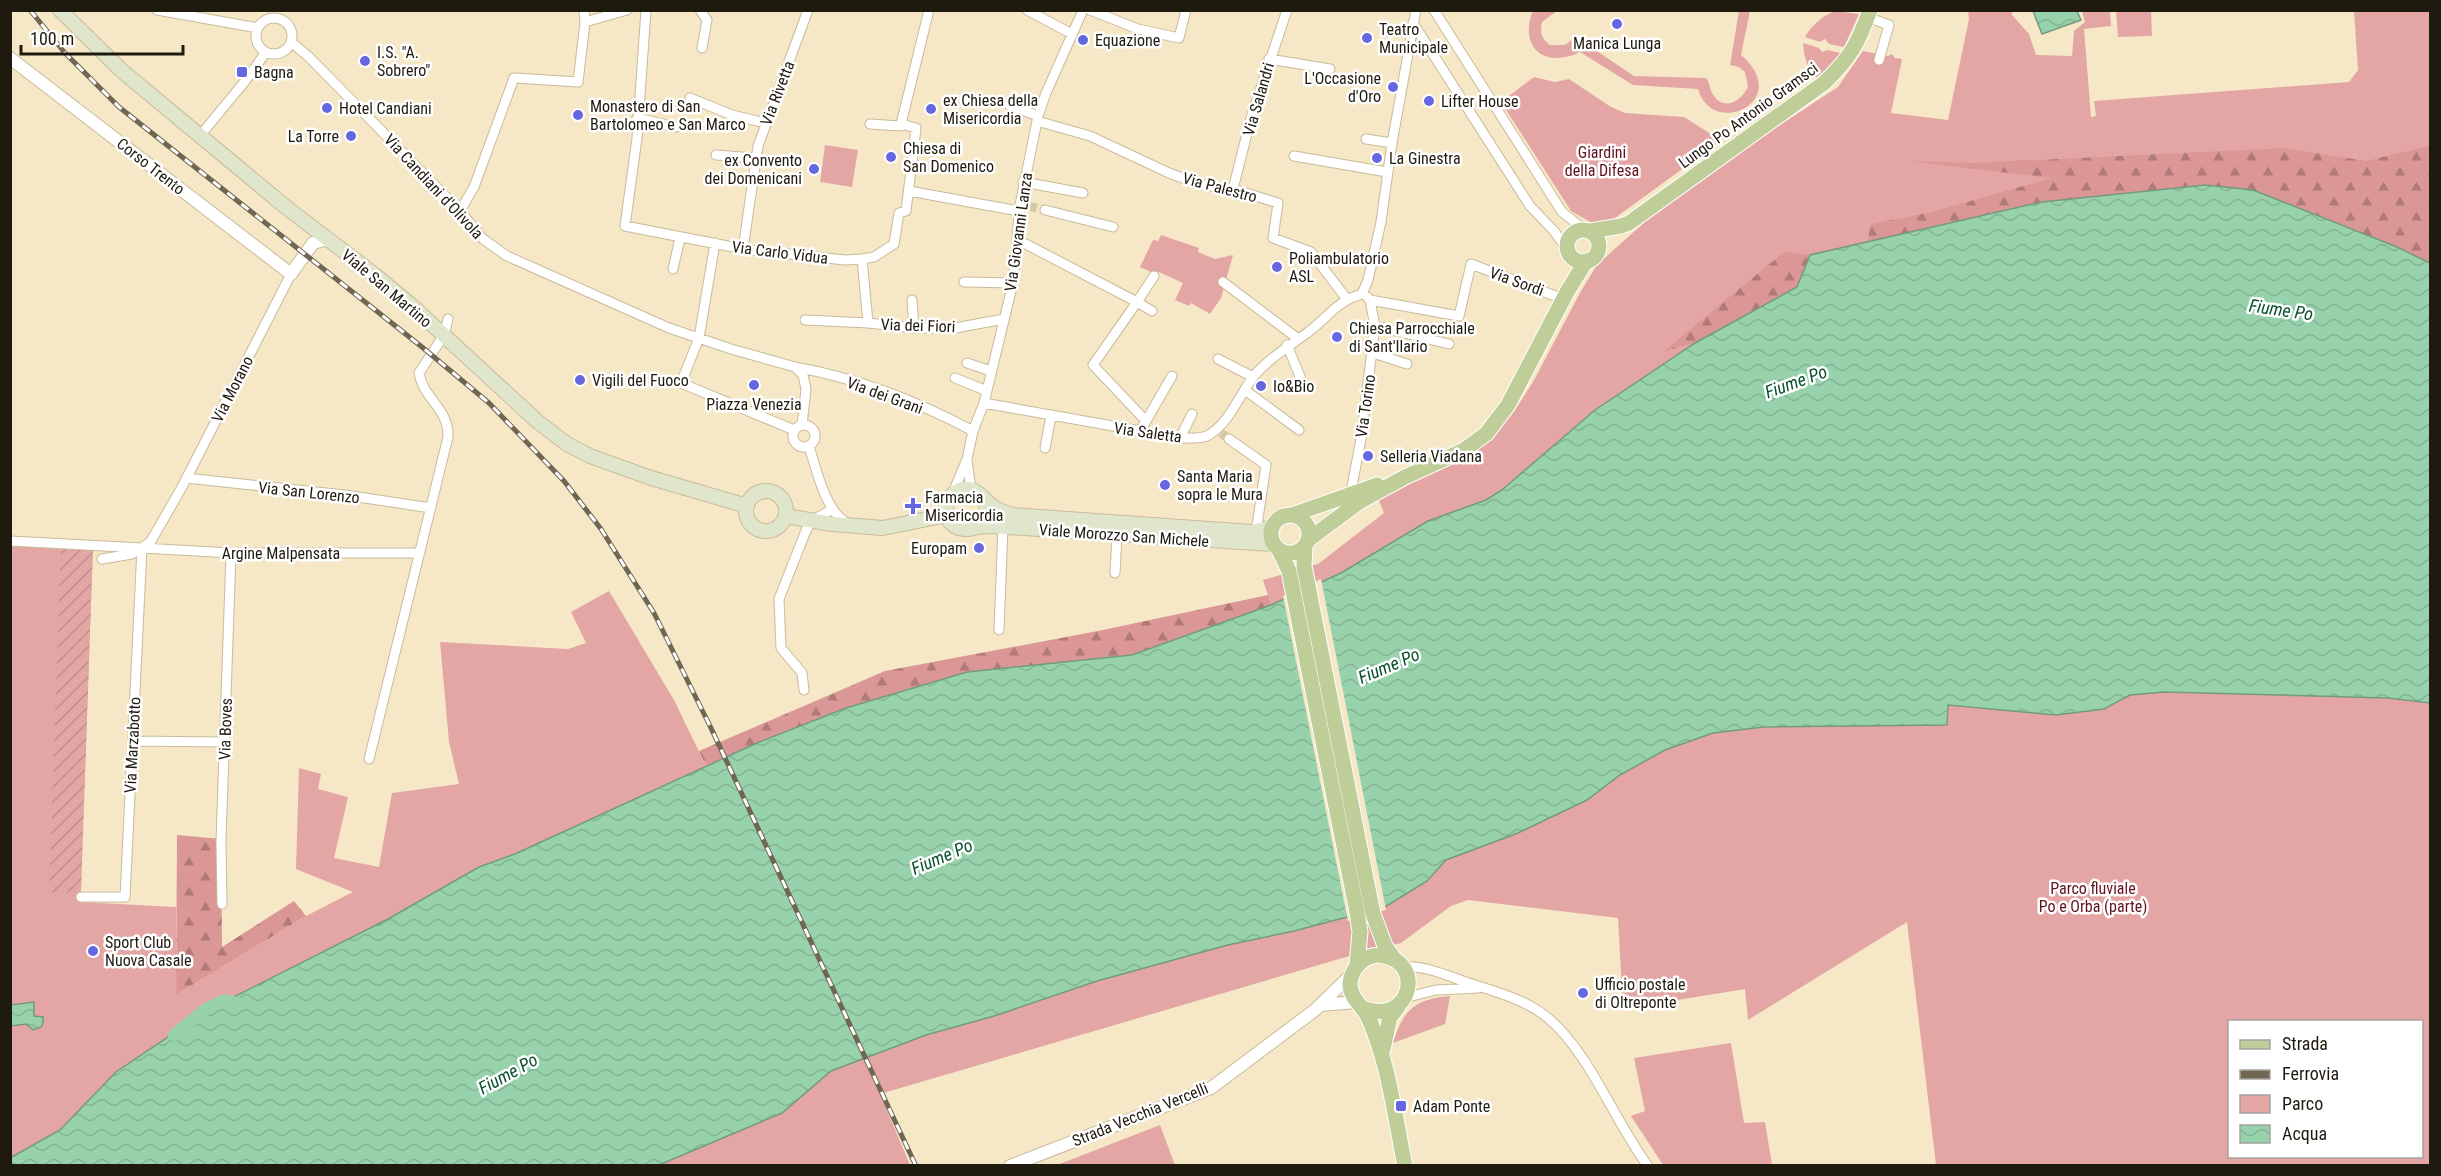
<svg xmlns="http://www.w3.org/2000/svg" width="2441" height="1176" viewBox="0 0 2441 1176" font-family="'Roboto Condensed',sans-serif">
<defs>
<pattern id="forest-firs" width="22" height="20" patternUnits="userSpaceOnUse" patternTransform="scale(1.5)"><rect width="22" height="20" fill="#da9796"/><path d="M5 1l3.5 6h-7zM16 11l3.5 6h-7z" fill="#b07a79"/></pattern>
<pattern id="garden-furrows" width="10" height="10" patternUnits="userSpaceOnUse" patternTransform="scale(1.5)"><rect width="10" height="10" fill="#e3a6a5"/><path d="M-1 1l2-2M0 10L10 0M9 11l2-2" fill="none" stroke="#c28e8d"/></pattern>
<pattern id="water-waves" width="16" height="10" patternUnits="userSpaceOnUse" patternTransform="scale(1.5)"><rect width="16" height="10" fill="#98d2ac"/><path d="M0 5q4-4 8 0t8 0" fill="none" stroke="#83b493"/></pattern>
</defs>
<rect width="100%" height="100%" fill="#f6e8c6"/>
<path fill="#e3a6a5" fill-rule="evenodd" d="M1533,10L1557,11L1542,22C1540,33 1541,38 1550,45H1565L1576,37L1634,76L1706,78C1711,84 1709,90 1714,96C1725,111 1741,101 1748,87L1745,72L1739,67L1730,65L1739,11H1750L1741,55C1794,100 1713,140 1698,89L1633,85L1580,52C1545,69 1518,48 1533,10Z
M1835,11L1859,14L1844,47L1829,44L1825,39L1820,42L1805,37C1813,24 1821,17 1835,11Z
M1968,11H2012V15L2029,34L2036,55L2072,56L2074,31L2085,22L2082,11H2110L2111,26L2084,29L2091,117L2096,116L2094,101L2349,82L2358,70L2354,11H2430V1165H1936L1907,922L1748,1020L1745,989L1623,1009L1618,918L1468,900L1451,906L1401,943L1346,957L880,1094L910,1165L11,1166V544L93,547L80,902L176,907V995L306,916L353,892L296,869L299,768L321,774L318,789L348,797L334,858L379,867L392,793L459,784L449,742L440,642L568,649L586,643L571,612L609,591L674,700L706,766L704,767L926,1035L994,1016L1097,981L1228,945L1294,931L1385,907L1321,582L1271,605L1263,580L1318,564L1384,513L1377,496L1469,455L1492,438L1515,410L1533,382L1581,291L1597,265L1648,219L1760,138L1838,87L1863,51L1888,56L1892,54L1895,58L1902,59L1891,113L1948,120L1969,19ZM2230,1022H2422V1156H2230Z
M2116,11H2151L2152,36L2118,37Z
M1803,43L1819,48L1822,52L1827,50L1841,53L1828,68L1816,78C1807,67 1804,58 1803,43Z
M1534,77L1555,82L1569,79L1611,107L1625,113L1684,117L1717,138L1718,143L1608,223H1592L1571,211L1501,102Z
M825,145L858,150L852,187L820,182Z
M1161,235L1199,248L1198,252L1215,259L1233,255L1221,298L1210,314L1191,303L1189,306L1175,300L1183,283L1159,272L1153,273L1140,267L1153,240L1158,241Z
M1450,996L1445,1024L1393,1043C1403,1010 1415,999 1450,996Z
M1731,1043L1744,1123L1765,1122L1772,1165H1663L1631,1116L1645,1111L1634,1058Z
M1160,1125L1175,1165H1057Z"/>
<path fill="url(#forest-firs)" d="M2430,146V263L2397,247L2253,190L2205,185L2042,202L1867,242L1871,224L1932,212L2052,178L1908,161L1973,163L2285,148L2366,161Z
M1784,252L1810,255L1797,286L1695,343L1663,352Z
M1268,595L1271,605L1132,655L967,672L846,708L757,743L706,766L699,751L885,671L1098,631Z
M177,835L221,839L222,947L294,901L306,916L176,995Z"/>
<path fill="url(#garden-furrows)" d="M61,544L93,545L81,893L49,892Z"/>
<path fill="url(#water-waves)" stroke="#749b7d" stroke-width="1.5" d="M2033,11H2077L2081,20L2042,34Z
M2205,185L2253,190L2397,247L2430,263V703L2387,698L2164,692L2130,695L2104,709L2056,715L1948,705L1947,725L1764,727L1713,733L1665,750L1620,775L1587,800L1518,833L1446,860L1427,881L1385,907L1294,931L1228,945L1097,981L994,1016L926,1035L831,1071L782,1113L659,1165L11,1166L10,1158L60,1130L116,1072L208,1010L388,919L479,867L515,854L757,743L846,708L967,672L1132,655L1271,605L1341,573L1428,521L1486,500L1502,490L1595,410L1695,343L1797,287L1810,255L2042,202Z
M34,1002V1016L43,1017V1023L41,1027L33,1030L26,1024L11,1026V1005Z"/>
<path fill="#f6e8c6" d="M1321,579L1386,910L1348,921L1283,596Z"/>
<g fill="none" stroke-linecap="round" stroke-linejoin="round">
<path stroke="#98d2ac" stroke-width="12" d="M174,1035L206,1009L225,1000L241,1004"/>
<path stroke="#d6c9aa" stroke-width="9" stroke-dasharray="9 4.5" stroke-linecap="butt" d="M1028,206L1045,210
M1221,433L1229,439"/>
<defs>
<path id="minor" d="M157,10L258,28
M646,10L637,138L625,226L743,249L845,260L862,259L874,257L894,244L899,213L906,211L916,128L901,124L929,10
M700,10L707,20L702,48
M1027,10L1072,34
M1090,10L1138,29L1179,38L1186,10
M1434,10L1562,212L1585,230
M1867,17L1889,25L1879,60
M256 36a18 18 0 1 1 36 0a18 18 0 1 1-36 0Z
M585,22L627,10
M1413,23L1530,206L1554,231L1567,249
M291,42L309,57L460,211L483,239L507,256L669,328L731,349L795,367L803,375L806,389L802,425
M1269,59L1330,69
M690,98L732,115L766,123
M1009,105L1038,116
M637,118L676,127
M1037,121L1090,136L1169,173L1202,185L1233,189L1278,203L1273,238L1311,252L1346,298
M870,124L901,126V124
M199,137L246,80L266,52
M1366,139L1392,143
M716,155L755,158
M1294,156L1387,172
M1023,182L1083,193
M1233,189L1251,118L1287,10
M909,191L1019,211
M1045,210L1113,227
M460,211L474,187L514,78L578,82L585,22L584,10
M1018,240L1137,302L1093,365L1146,421L1140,431
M715,243L699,338L681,383L794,430
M743,249L758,146L808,10
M862,259L868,323L914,328H955L1004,319
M673,269L680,238
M964,282L1013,283
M1223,282L1297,338
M1362,294L1368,280L1381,222L1392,143L1416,10
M912,300L914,328
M1370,300L1459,316L1471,264L1563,299
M1152,311L1137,302L1154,276
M805,320L868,323
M1375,326L1449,344
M1287,345L1301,379
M1373,353L1407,364
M1218,359L1253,377
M967,363L991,371
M795,367C856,378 919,402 973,431
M955,378L987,391
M1245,390L1299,430
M984,403L1180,438C1188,438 1200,439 1207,436C1229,424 1239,396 1253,377C1268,359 1288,347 1307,333C1327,319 1336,301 1362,294
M1146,421L1172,376
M793 436a11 11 0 1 1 22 0a11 11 0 1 1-22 0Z
M1180,438L1192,414
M1229,439L1266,465L1256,532
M809,446C816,469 826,514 849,524
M1045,448L1051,416
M967,461L971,489
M186,478L345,495L431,508
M1352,486L1361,439L1375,326L1370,300L1367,297
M952,495L967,459L973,431L984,403L1013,283L1020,205L1038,116L1046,93L1083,10
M10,541L142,548
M142,548L151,541L182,487L291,274
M102,559L132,554L142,548L231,553H420
M1115,573L1117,535
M999,630L1003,527
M804,690L802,673L781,648L779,599L807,528L813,520L833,509
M132,741L224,742
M369,759L448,437C449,408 423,399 419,373L444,335L448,319
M81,897H125L142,548
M222,904L221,840L231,553
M1402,967C1425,965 1448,976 1469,983C1496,992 1525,999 1548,1018C1589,1052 1615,1122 1648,1166
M1404,998L1436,990L1479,988"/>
<path id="tertiary" d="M10,58L291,274L313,243L328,239
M1320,1005L1356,1002
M1010,1166L1211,1088L1315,1010L1352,974"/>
<path id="secondary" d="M60,10L122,71L287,208L375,275L412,306L538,422L567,444L590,456L651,478L747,506
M746 511a20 20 0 1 1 40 0a20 20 0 1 1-40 0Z
M983,497C1002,534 943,541 946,507C947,501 951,495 956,492C974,481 982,500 995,508C1000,511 1007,513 1012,515L1251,532L1272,527
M786,516L832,524L883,528L947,515
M976,527L991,526L1273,544"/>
<path id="primary" d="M1567 246a16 16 0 1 1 32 0a16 16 0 1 1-32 0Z
M1590,231L1621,226L1629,223L1824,83C1850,58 1858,44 1870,10
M1271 534a19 19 0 1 1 38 0a19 19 0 1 1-38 0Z
M1292,515L1377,485
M1308,540L1359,502L1405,477L1464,450L1486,434L1508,405L1567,292L1586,261
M1305,546L1304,566L1373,914L1385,946L1395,960
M1279,550L1289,571L1357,912L1360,932L1357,965
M1365,1009C1412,1024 1424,963 1384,956C1367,952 1351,967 1350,984C1350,999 1364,1007 1369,1019C1389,1065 1395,1117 1405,1166
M1383,1049L1390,1017L1398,1007"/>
</defs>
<use href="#minor" stroke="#c9bb9a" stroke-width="11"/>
<use href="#tertiary" stroke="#c9bb9a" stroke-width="14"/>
<use href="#secondary" stroke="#c9bb9a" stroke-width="16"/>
<use href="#primary" stroke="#fff" stroke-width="17"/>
<use href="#minor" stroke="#fff" stroke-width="9"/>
<use href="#tertiary" stroke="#fff" stroke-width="12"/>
<use href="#secondary" stroke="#dfe6cc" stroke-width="14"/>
<use href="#primary" stroke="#bfcd99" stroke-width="15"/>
<defs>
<path id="rail" d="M30,10L65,53L119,107L422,347L489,403L564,481L601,529L654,613L711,728L916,1166"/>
</defs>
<use href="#rail" stroke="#706753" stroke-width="5"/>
<use href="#rail" stroke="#fff" stroke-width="3" stroke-dasharray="9" stroke-linecap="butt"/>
</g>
<g fill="#6567e0" stroke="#fff" stroke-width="2">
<circle cx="1617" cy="24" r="6"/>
<circle cx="1367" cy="38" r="6"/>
<circle cx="1083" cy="40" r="6"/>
<circle cx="365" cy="61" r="6"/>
<rect x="236" y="66" width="12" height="12" rx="3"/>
<circle cx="1393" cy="87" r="6"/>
<circle cx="1429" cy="101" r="6"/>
<circle cx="327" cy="108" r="6"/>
<circle cx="931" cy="109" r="6"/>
<circle cx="578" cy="115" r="6"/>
<circle cx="351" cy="136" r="6"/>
<circle cx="891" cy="157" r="6"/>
<circle cx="1377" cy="158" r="6"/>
<circle cx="814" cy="169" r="6"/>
<circle cx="1277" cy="267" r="6"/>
<circle cx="1337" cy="337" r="6"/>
<circle cx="580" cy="380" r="6"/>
<circle cx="754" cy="385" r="6"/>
<circle cx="1261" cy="386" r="6"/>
<circle cx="1368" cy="456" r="6"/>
<circle cx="1165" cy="485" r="6"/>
<path d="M910 497h6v6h6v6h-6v6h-6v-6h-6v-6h6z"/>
<circle cx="979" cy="548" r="6"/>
<circle cx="93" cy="951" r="6"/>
<circle cx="1583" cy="993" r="6"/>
<rect x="1395" y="1100" width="12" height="12" rx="3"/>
</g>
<g text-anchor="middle" stroke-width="5" stroke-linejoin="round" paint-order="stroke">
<g font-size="16" fill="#1f1a0e" stroke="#fff" text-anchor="start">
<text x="1379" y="35">Teatro<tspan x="1379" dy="18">Municipale</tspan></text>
<text x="1095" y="46">Equazione</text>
<text x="1617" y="49" text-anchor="middle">Manica Lunga</text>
<text x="377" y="58">I.S. "A.<tspan x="377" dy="18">Sobrero"</tspan></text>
<text x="254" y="78">Bagna</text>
<text x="1381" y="84" text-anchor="end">L'Occasione<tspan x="1381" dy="18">d'Oro</tspan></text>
<text x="943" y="106">ex Chiesa della<tspan x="943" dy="18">Misericordia</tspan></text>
<text x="1441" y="107">Lifter House</text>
<text x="590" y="112">Monastero di San<tspan x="590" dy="18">Bartolomeo e San Marco</tspan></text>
<text x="339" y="114">Hotel Candiani</text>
<text x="339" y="142" text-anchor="end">La Torre</text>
<text x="903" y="154">Chiesa di<tspan x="903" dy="18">San Domenico</tspan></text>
<text x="1389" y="164">La Ginestra</text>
<text x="802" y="166" text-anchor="end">ex Convento<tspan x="802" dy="18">dei Domenicani</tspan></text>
<text x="1289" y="264">Poliambulatorio<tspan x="1289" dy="18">ASL</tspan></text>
<text x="1349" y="334">Chiesa Parrocchiale<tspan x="1349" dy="18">di Sant'Ilario</tspan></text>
<text x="592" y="386">Vigili del Fuoco</text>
<text x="1273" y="392">Io&amp;Bio</text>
<text x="754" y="410" text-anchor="middle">Piazza Venezia</text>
<text x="1380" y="462">Selleria Viadana</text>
<text x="1177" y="482">Santa Maria<tspan x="1177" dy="18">sopra le Mura</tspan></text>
<text x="925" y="503">Farmacia<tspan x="925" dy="18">Misericordia</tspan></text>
<text x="967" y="554" text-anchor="end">Europam</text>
<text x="105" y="948">Sport Club<tspan x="105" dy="18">Nuova Casale</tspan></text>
<text x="1595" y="990">Ufficio postale<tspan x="1595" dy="18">di Oltreponte</tspan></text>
<text x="1413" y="1112">Adam Ponte</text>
</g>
<g font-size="16" fill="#1f1a0e" stroke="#fff">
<text transform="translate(777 93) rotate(-69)" y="6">Via Rivetta</text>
<text transform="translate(1258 99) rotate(-74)" y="6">Via Salandri</text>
<text transform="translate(1748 115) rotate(-36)" y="6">Lungo Po Antonio Gramsci</text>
<text transform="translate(151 166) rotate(38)" y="6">Corso Trento</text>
<text transform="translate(434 186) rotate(47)" y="6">Via Candiani d'Olivola</text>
<text transform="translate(1220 187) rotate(15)" y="6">Via Palestro</text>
<text transform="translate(1018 232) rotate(-82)" y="6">Via Giovanni Lanza</text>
<text transform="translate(780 252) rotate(7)" y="6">Via Carlo Vidua</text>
<text transform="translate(1517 281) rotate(20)" y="6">Via Sordi</text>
<text transform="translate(387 288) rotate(40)" y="6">Viale San Martino</text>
<text transform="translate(918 325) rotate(2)" y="6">Via dei Fiori</text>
<text transform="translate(232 389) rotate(-63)" y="6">Via Morano</text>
<text transform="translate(885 395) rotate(20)" y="6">Via dei Grani</text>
<text transform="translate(1365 406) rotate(-82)" y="6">Via Torino</text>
<text transform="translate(1148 432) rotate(8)" y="6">Via Saletta</text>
<text transform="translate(309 492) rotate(6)" y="6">Via San Lorenzo</text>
<text transform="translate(1124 535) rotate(4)" y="6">Viale Morozzo San Michele</text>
<text x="281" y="559">Argine Malpensata</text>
<text transform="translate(225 729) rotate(-88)" y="6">Via Boves</text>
<text transform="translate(132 745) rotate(-87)" y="6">Via Marzabotto</text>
<text transform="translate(1140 1114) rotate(-22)" y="6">Strada Vecchia Vercelli</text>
</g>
<g font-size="16" fill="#61121b" stroke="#fff">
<text x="1602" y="158">Giardini<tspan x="1602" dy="18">della Difesa</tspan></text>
<text x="2093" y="894">Parco fluviale<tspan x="2093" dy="18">Po e Orba (parte)</tspan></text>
</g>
<g font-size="18" font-style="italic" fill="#09502e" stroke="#fff">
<text transform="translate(2281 310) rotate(8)" y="6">Fiume Po</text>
<text transform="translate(1796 382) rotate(-20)" y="6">Fiume Po</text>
<text transform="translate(1389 666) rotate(-23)" y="6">Fiume Po</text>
<text transform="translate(942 857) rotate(-23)" y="6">Fiume Po</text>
<text transform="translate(508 1074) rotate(-29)" y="6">Fiume Po</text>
</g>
</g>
<rect width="2441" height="1176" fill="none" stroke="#1f1a0e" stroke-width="24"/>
<rect x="2228" y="1020" width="195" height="138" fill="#ffffff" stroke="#a5a39f" stroke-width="1.5"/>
<rect x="2240" y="1040" width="30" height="9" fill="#bfcd99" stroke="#a5a39f" stroke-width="1.5"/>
<text x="2282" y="1050" font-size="18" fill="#1f1a0e">Strada</text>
<rect x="2240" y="1070" width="30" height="9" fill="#706753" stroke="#a5a39f" stroke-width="1.5"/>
<text x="2282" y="1080" font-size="18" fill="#1f1a0e">Ferrovia</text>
<rect x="2240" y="1095" width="30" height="18" fill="#e3a6a5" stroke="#a5a39f" stroke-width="1.5"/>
<text x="2282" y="1110" font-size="18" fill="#1f1a0e">Parco</text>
<rect x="2240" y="1125" width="30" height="18" fill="url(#water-waves)" stroke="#a5a39f" stroke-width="1.5"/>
<text x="2282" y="1140" font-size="18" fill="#1f1a0e">Acqua</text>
<path d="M21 45v9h162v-9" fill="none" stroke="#1f1a0e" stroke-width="3"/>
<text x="30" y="45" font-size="18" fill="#1f1a0e" stroke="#ffffff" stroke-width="4.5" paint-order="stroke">100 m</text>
</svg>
